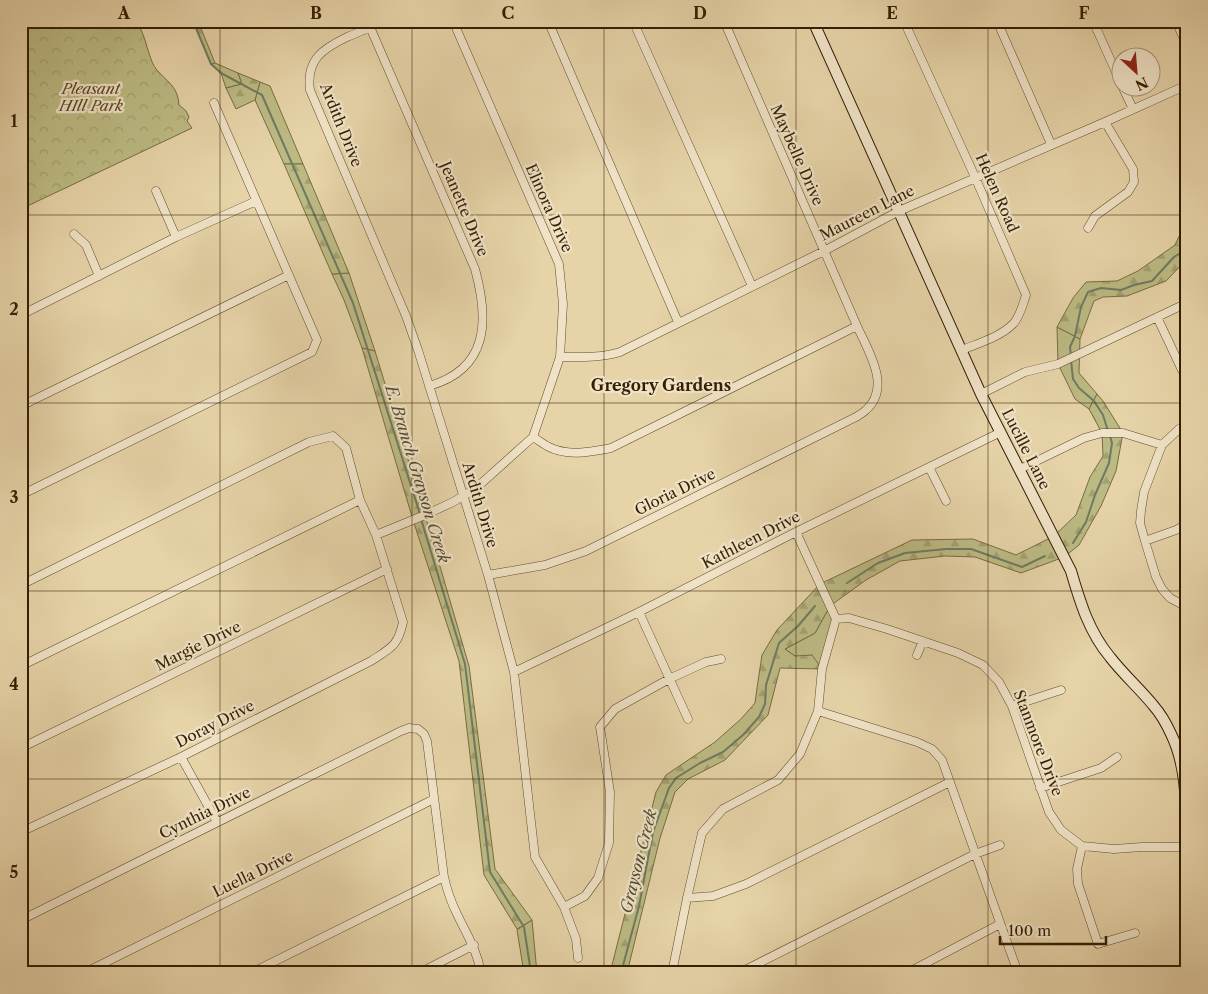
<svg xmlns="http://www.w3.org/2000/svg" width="1208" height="994" viewBox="0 0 1208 994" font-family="'Libre Caslon Text',serif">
<defs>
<pattern id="forest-firs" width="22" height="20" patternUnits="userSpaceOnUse" patternTransform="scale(1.25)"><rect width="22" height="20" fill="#bcba83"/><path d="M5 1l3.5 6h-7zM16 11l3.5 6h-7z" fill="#a29f70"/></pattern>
<pattern id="park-crowns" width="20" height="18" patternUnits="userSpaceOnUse" patternTransform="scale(1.25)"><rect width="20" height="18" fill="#bcba83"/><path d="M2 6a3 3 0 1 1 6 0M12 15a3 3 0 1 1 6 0" fill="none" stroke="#a29f70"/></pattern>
</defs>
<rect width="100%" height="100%" fill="#e6d3a8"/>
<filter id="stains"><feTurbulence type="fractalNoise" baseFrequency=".004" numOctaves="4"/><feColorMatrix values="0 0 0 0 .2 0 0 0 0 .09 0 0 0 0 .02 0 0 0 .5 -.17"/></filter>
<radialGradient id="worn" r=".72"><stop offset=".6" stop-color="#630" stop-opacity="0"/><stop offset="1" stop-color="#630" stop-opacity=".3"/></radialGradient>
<path fill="#bcba83" stroke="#786c42" d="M215,63L238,73L242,84L226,88L221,73L211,64Z
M260,82L270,86L303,164H284L255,100Z
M349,273L375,351L362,348L344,300L332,274Z
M1057,327L1080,339L1079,373L1097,394L1089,409L1075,399L1058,364Z
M830,606L836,619L822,669L795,656L785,649L815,633Z
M532,920L537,973H524L517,930Z"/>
<path fill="url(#forest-firs)" stroke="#786c42" d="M193,21H198L215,63L211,64Z
M238,73L260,82L255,100L236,109L226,88L242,84Z
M284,164H303L349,273L332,274Z
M1187,222V259L1166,281L1127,296L1103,297L1094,301L1080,339L1057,327L1073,298L1086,282L1117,281L1138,271L1175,245L1185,224Z
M362,348L375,351L425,515L469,666L495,869L532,920L517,929L484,875L459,661L413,520Z
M1097,394L1103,401L1123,433L1116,471L1101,506L1079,545L1064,557L1021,573L975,557L945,556L900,561L866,580L830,606L815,633L785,649L795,656L812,655L822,669L780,668L768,715L725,760L688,779L675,792L660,838L627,973H610L656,792L666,775L715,742L741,719L755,703L757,688L762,655L777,630L820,584L912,540L973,539L1016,555L1054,536L1076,515L1090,477L1103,456L1102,433L1089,409Z"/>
<path fill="url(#park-crowns)" stroke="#786c42" d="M21,21H137C141,30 145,38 147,47C150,55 151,62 156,69C167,82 178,86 179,105L186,111L189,117L187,121L192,128L21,209Z"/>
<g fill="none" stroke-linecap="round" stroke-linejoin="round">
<path stroke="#707a63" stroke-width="2" d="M193,21L211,64L221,73L262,95L353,303L420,514
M1071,356L1070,347L1075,336L1081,307L1088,292L1101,288L1121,290L1134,285L1152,281L1174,257L1187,249
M1071,360L1073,379L1079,388L1094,401L1103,415L1108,431
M421,519L465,664L490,872L524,927L531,973
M1073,543L1086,522L1095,495L1109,463L1112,443L1110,436
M847,583L878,563L905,553L946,549H971L1022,567L1045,556
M621,973L639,906L653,832L669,788L676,778L700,763L723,752L743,735L759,717L765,704L766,685L779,643L798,626L815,606"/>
<defs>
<path id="street" d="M384,21C372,26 360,32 347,37C322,49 306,60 310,90L406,316L418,350L488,575L514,672L535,857L564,907L576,939L578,958
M548,21L678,322
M633,21L752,286
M904,21L975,177L1026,295C1023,304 1020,317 1013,324C1000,337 979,343 962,350
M997,21L1051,144
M1093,21L1120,81
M1176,21L1187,46
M370,27L475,269C489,320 489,369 429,386
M1123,88L1133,109
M156,191L176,237
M1185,224L1187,222
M1088,228L1095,216L1128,192L1134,182L1133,169L1105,122
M74,234L86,245L99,276
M21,315L176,237L256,201
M1157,317L1182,370
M560,357C580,357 601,358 620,352L824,251L899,211L1105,122L1187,85
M981,394L1025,372L1058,364L1187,303
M21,406L289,275
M1179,429L1162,445L1144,492L1141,511L1140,523L1145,541L1156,577L1162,589L1170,598L1183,605
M533,437C538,440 542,443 547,446C567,457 590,452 611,448L857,326
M929,467L946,501
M1020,469L1084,438L1102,433H1123L1162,445
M21,495L312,352L317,340L214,103
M376,535L425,515L453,502L475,489L533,437L560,357L563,304L559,264L453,21
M1145,541L1176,530L1187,524
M488,575L545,565L586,551L856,417C859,415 863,413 866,410C892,387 868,351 857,326L724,21
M21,585L309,442L333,436L346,448L360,500L376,535L403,622C398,646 391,648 371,661L181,757L21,832
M639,612L688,719
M836,619L849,618L887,629L958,653L983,665L999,682L1012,706L1049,812L1061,830L1082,846L1114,849L1142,847H1187
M917,655L923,641
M21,666L360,500
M514,672L639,612L796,532L1001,432
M1012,706L1061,690
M818,711L917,742L932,749L942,760L1018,973
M21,748L387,569
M181,757L217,822
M1040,788L1101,768L1117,757
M1082,846L1077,869L1078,884L1098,944L1135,933
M687,898L713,896L746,884L950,782
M564,907L585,896L598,878L609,843L610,792L600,727L615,709L669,679L706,662L721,659
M21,920L401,731L409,728L418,729L424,734L427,741L444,877C447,890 451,902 457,914C467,935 477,950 481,973
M84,973L434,799
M251,973L444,877
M419,973L474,945
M672,973L687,898L702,833L723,809L778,780L800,754L818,711L822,669L836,619L796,532
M739,973L975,854L1000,845
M907,973L1000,924"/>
<path id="secondary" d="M813,21L981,394L1071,571C1080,602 1089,632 1110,657C1123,674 1140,689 1153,705C1160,713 1167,725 1171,734C1192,776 1185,835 1185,881L1187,887"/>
</defs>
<use href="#street" stroke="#614b2c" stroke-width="9"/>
<use href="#secondary" stroke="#351e02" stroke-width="12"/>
<use href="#street" stroke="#efe2c6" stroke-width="8"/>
<use href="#secondary" stroke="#efe2c6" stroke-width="10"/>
</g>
<path fill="none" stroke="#351e02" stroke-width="1" stroke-opacity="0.55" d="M220,21V973M412,21V973M604,21V973M796,21V973M988,21V973M21,215H1187M21,403H1187M21,591H1187M21,779H1187"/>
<g text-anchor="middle" stroke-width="4.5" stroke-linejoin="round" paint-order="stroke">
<g font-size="15" font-style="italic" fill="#574522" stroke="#efe2c6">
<text x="91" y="94">Pleasant<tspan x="91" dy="17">HIll Park</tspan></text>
</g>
<g font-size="15" fill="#351e02" stroke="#efe2c6">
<text transform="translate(341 125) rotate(68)" y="5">Ardith Drive</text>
<text transform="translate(797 155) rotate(66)" y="5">Maybelle Drive</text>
<text transform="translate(997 193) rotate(66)" y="5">Helen Road</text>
<text transform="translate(549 208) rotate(66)" y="5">Elinora Drive</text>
<text transform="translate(464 209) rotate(67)" y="5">Jeanette Drive</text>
<text transform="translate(867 213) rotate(-27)" y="5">Maureen Lane</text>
<text transform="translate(1026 449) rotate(63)" y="5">Lucille Lane</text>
<text transform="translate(675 492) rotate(-26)" y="5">Gloria Drive</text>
<text transform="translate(480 505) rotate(73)" y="5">Ardith Drive</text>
<text transform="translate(751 540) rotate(-27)" y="5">Kathleen Drive</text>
<text transform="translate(198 646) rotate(-26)" y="5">Margie Drive</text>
<text transform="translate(215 724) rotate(-27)" y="5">Doray Drive</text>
<text transform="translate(1038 743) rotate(69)" y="5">Stanmore Drive</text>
<text transform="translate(205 813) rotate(-26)" y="5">Cynthia Drive</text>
<text transform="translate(253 874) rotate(-26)" y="5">Luella Drive</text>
</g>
<g font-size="16" font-weight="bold" fill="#351e02" stroke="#efe2c6">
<text x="661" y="391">Gregory Gardens</text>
</g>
<g font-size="16" font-style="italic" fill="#524c33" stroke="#efe2c6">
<text transform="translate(418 474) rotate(73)" y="6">E. Branch Grayson Creek</text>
<text transform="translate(638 861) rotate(-76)" y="6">Grayson Creek</text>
</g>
</g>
<rect width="1208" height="994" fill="none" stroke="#e6d3a8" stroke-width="55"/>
<g transform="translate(1136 72) rotate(154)"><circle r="24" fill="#efe2c6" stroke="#a59478"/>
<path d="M0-4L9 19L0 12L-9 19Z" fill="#8f2418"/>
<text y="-8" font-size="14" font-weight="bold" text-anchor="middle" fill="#351e02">N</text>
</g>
<path d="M1000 936v8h106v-8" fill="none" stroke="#351e02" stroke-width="2.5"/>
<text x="1008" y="936" font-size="15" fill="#351e02" stroke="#efe2c6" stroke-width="4" paint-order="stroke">100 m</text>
<rect x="28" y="28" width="1152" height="938" fill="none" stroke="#351e02" stroke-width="2"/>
<g font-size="16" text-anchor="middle" font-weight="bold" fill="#351e02">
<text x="124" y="19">A</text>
<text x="316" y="19">B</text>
<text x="508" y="19">C</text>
<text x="700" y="19">D</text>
<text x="892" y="19">E</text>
<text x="1084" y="19">F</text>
<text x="14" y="127">1</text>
<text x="14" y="315">2</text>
<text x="14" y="503">3</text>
<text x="14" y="690">4</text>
<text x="14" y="878">5</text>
</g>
<rect width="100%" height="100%" filter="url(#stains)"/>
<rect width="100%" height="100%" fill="url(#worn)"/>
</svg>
